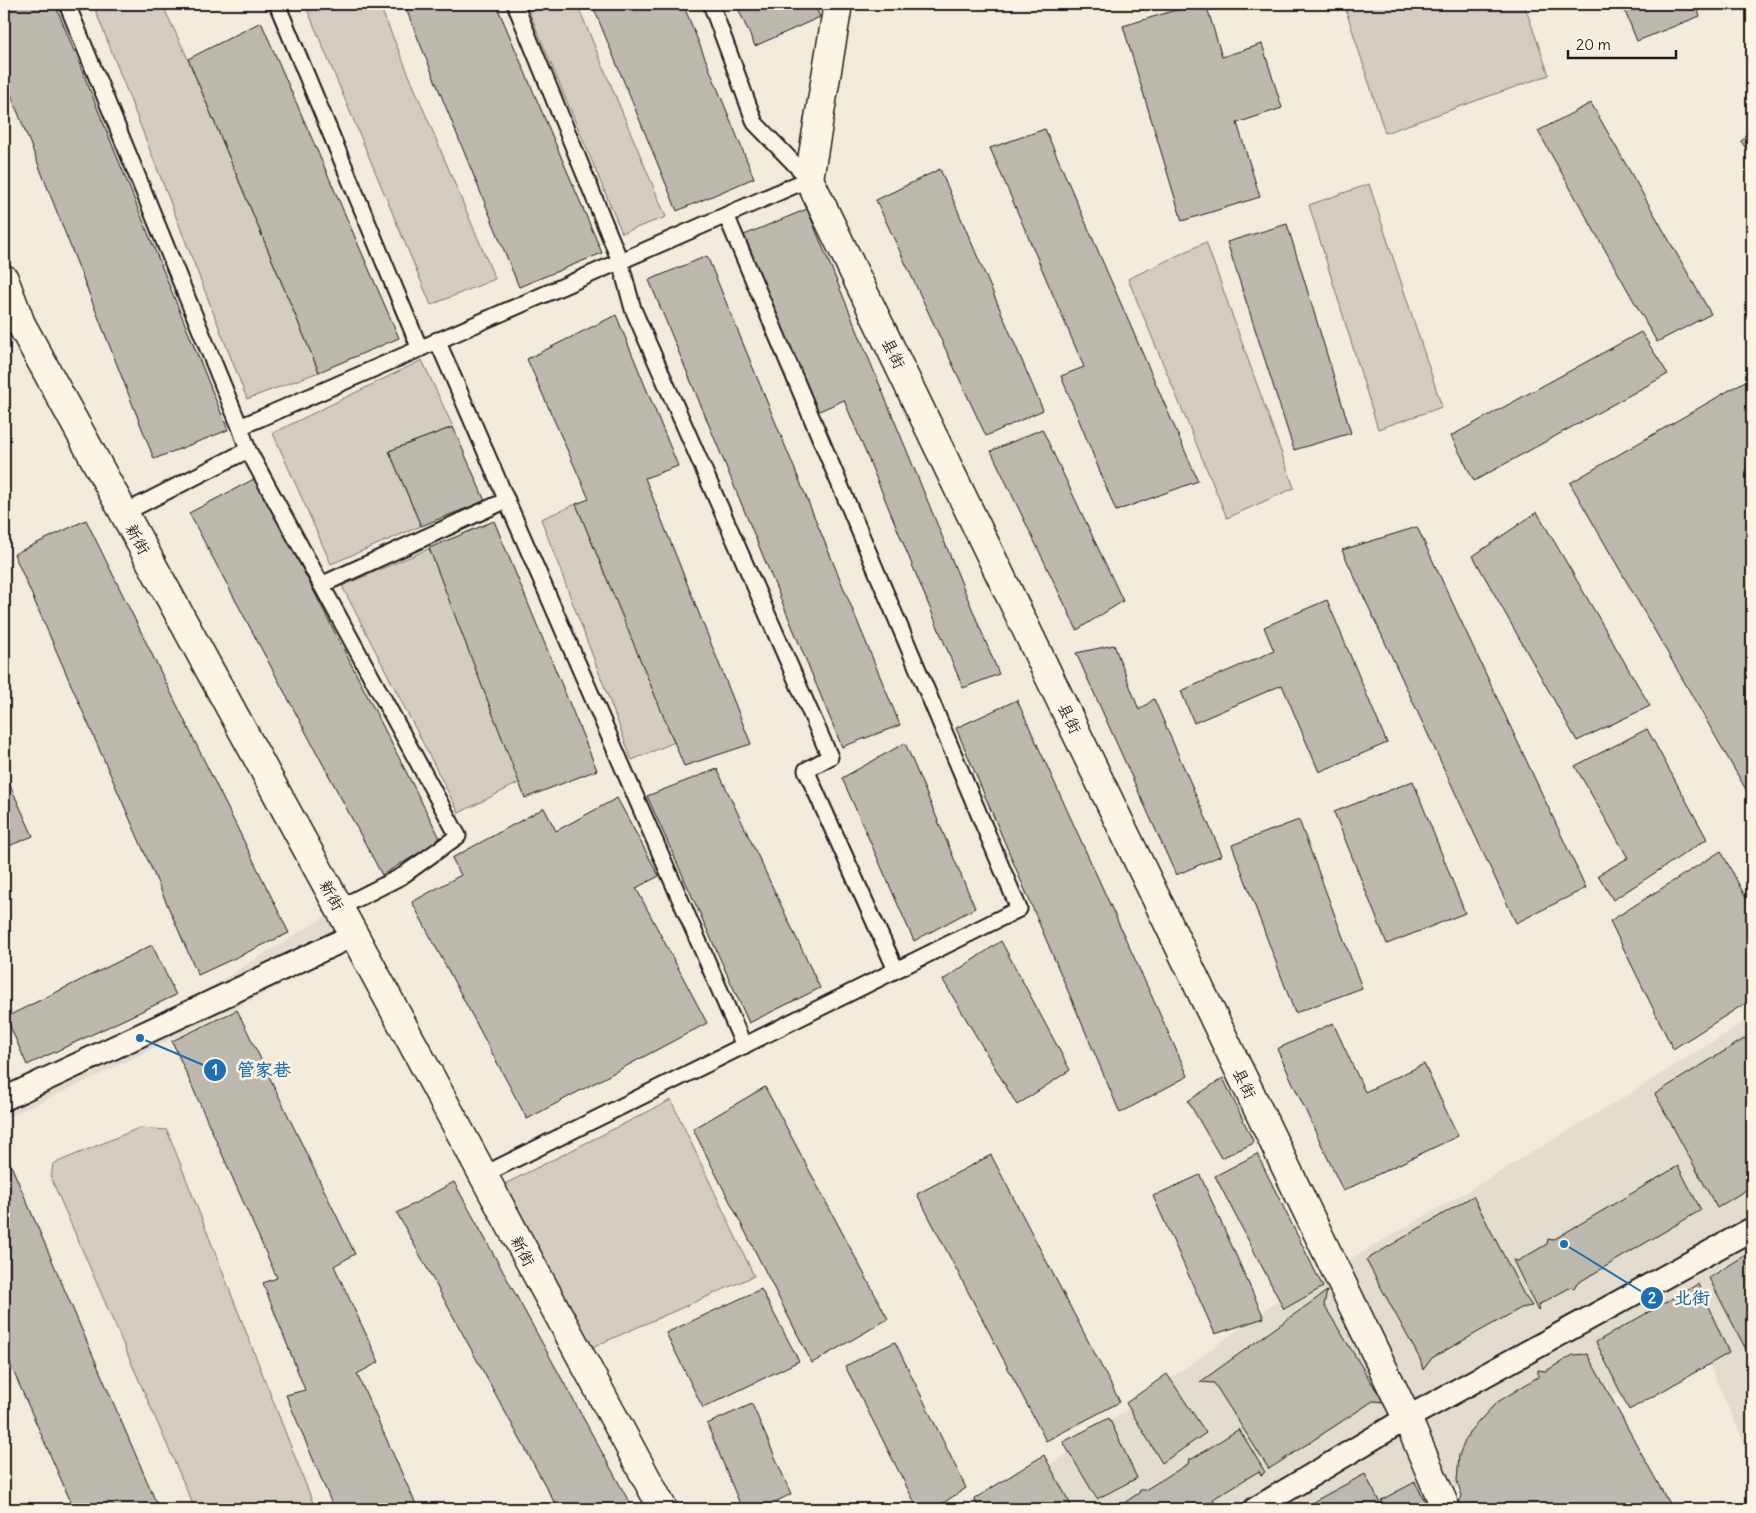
<svg xmlns="http://www.w3.org/2000/svg" width="1756" height="1513" viewBox="0 0 1756 1513" font-family="Delius,'LXGW WenKai TC',sans-serif">
<rect width="100%" height="100%" fill="#f3ecdd"/>
<filter id="ink" filterUnits="userSpaceOnUse"><feTurbulence type="fractalNoise" baseFrequency=".02" numOctaves="2"/><feDisplacementMap in="SourceGraphic" scale="10" xChannelSelector="R" yChannelSelector="G"/><feConvolveMatrix kernelMatrix="1 2 1 2 8 2 1 2 1" color-interpolation-filters="sRGB"/></filter>
<g filter="url(#ink)">
<path fill="#e3ddcf" d="M339,908L360,946L95,1077L4,1119V1086L189,1000Z
M1752,1017V1461L1700,1344L1420,1509H990L1275,1303L1476,1186L1629,1094Z
M4,1485L14,1509H4Z"/>
<path fill="#d3cec1" stroke="#78756e" d="M93,4H162L188,59L319,372L247,399Z
M305,4H379L495,279L431,305Z
M526,4H577L666,217L622,233Z
M1344,4H1524L1549,75L1385,133Z
M1369,184L1442,407L1378,429L1309,205Z
M1206,242L1294,488L1227,518L1128,279Z
M422,360L453,427L389,451L421,526L331,564L273,433Z
M576,504L675,742L632,760L541,519Z
M449,540L550,767L459,813L342,586Z
M671,1100L754,1276L579,1353L491,1191Z
M139,1128L167,1130L313,1503L300,1509H195L51,1178L53,1164Z"/>
<path fill="#beb9ae" stroke="#1c1c1c" d="M4,4H55L228,430L154,459L4,77Z
M404,4H496L602,253L519,287Z
M592,4H683L754,178L677,211Z
M736,4H814L820,17L755,46Z
M1145,4H1159L1146,8Z
M1196,4H1206L1222,57L1262,44L1282,108L1237,123L1260,197L1182,221L1123,26Z
M1622,4H1695L1700,16L1637,41Z
M261,22L399,338L319,372L188,59Z
M1591,103L1711,314L1657,342L1538,131Z
M1045,129L1198,481L1116,511L1061,376L1084,367L990,148Z
M1752,133V158L1741,141Z
M940,169L1043,410L986,436L876,200Z
M807,209L999,674L963,688L844,400L817,412L744,235Z
M1287,224L1351,433L1294,450L1227,242Z
M707,256L900,725L842,747L649,280Z
M616,315L678,466L645,478L751,744L684,766L576,504L589,499L527,359Z
M1641,332L1668,374L1474,481L1451,436Z
M1752,377V800L1570,483Z
M453,427L485,501L421,526L389,451Z
M1042,429L1123,601L1077,630L991,451Z
M256,478L441,840L382,875L189,513Z
M1537,512L1650,706L1577,741L1473,556Z
M86,520L289,933L198,975L14,554Z
M494,521L597,770L525,798L429,548Z
M1417,527L1586,888L1516,923L1342,550Z
M1327,600L1387,743L1319,772L1282,685L1194,723L1181,691L1274,651L1264,627Z
M1114,645L1139,710L1154,699L1222,855L1176,875L1076,653Z
M1017,700L1188,1076L1120,1113L956,728Z
M1647,729L1707,839L1613,900L1598,875L1628,858L1575,766Z
M905,743L975,908L914,941L842,778Z
M717,769L820,988L749,1023L647,796Z
M4,772L33,836L4,848Z
M1413,781L1465,913L1387,944L1334,812Z
M617,798L659,876L636,888L707,1023L527,1119L412,902L461,875L452,858L544,808L556,831Z
M1299,820L1362,988L1295,1013L1232,845Z
M1721,851L1752,909V999L1673,1049L1610,921Z
M1001,941L1070,1070L1017,1105L943,980Z
M152,945L176,995L27,1065L6,1017Z
M237,1010L355,1254L334,1266L379,1362L357,1374L418,1509H334L286,1395L305,1390L263,1283L277,1278L172,1041Z
M1333,1023L1365,1092L1424,1064L1458,1136L1343,1191L1277,1049Z
M1752,1034V1186L1717,1208L1655,1094Z
M1223,1078L1254,1143L1221,1158L1188,1101Z
M765,1087L888,1319L812,1363L693,1129Z
M4,1149L159,1509H74L4,1350Z
M1257,1154L1323,1287L1284,1309L1215,1176Z
M991,1155L1120,1402L1046,1441L917,1194Z
M1678,1166L1701,1210L1576,1284L1574,1289L1571,1287L1540,1304L1538,1311L1513,1260L1518,1261L1547,1244L1548,1239L1553,1240Z
M1200,1175L1264,1318L1215,1334L1153,1196Z
M454,1182L633,1509H558L397,1213Z
M1473,1196L1523,1293L1532,1306L1521,1308L1432,1358L1423,1370L1420,1359L1366,1260Z
M1752,1251V1361L1709,1278Z
M1698,1284L1729,1353L1629,1410L1596,1342Z
M761,1289L799,1361L703,1408L666,1333Z
M1327,1291L1324,1305L1376,1390L1387,1402L1373,1401L1269,1469L1214,1383L1200,1382Z
M895,1342L966,1488L934,1509H918L845,1366Z
M1587,1354L1672,1509H1465V1507L1458,1505L1462,1496L1457,1481L1459,1455L1469,1432L1496,1403L1538,1377V1370L1546,1371L1573,1355Z
M1167,1374L1206,1433L1162,1463L1126,1403Z
M752,1404L791,1494L761,1509H742L707,1424Z
M1109,1418L1137,1478L1097,1499L1063,1442Z
M1239,1429L1263,1469L1265,1472L1261,1475L1259,1471L1213,1499L1215,1503L1212,1506L1210,1502L1196,1509H1115L1139,1493L1140,1490H1145L1188,1464L1189,1459H1192Z
M1044,1455L1073,1509H980L974,1499Z
M1365,1474L1383,1509H1300Z
M1415,1482L1429,1509H1386L1381,1500Z
M1296,1504L1298,1509H1292L1290,1506Z"/>
<g fill="none" stroke-linecap="round" stroke-linejoin="round">
<defs>
<path id="service" d="M67,4L240,427
M277,4L420,349
M515,4L620,261L633,309L830,757L806,770L896,970
M437,340L744,1046
M248,450L458,836L402,876L339,908
M124,513L248,450L240,427L809,179L755,123L711,4
M321,585L507,500
M483,1175L1019,909L726,215"/>
<path id="pedestrian" d="M4,1099L354,935
M1255,1509L1407,1418L1752,1229"/>
<path id="minor" d="M838,4L809,179L1407,1418L1446,1509
M4,279L21,324L360,946L663,1509"/>
</defs>
<use href="#service" stroke="#1c1c1c" stroke-width="19"/>
<use href="#pedestrian" stroke="#1c1c1c" stroke-width="26"/>
<use href="#minor" stroke="#1c1c1c" stroke-width="31"/>
<use href="#service" stroke="#fcf5e5" stroke-width="15"/>
<use href="#pedestrian" stroke="#fcf5e5" stroke-width="22"/>
<use href="#minor" stroke="#fcf5e5" stroke-width="28"/>
</g>
</g>
<g text-anchor="middle" stroke-width="5" stroke-linejoin="round" paint-order="stroke">
<g font-size="16" fill="#1c1c1c" stroke="#fcf5e5">
<text transform="translate(894 353) rotate(64)" y="6">县街</text>
<text transform="translate(138 539) rotate(61)" y="6">新街</text>
<text transform="translate(1070 718) rotate(64)" y="6">县街</text>
<text transform="translate(332 895) rotate(61)" y="6">新街</text>
<text transform="translate(1245 1083) rotate(64)" y="6">县街</text>
<text transform="translate(523 1251) rotate(62)" y="6">新街</text>
</g>
</g>
<path fill="none" stroke="#1f6fb2" stroke-width="2" d="M140 1038L215 1070M1564 1244L1652 1298"/>
<g fill="#1f6fb2" stroke="#fcf5e5" stroke-width="2">
<circle cx="140" cy="1038" r="5"/>
<circle cx="1564" cy="1244" r="5"/>
<circle cx="215" cy="1070" r="12"/>
<circle cx="1652" cy="1298" r="12"/>
</g>
<g font-size="15" text-anchor="middle" font-weight="bold" fill="#fff">
<text x="215" y="1075">1</text>
<text x="1652" y="1303">2</text>
</g>
<g font-size="18" text-anchor="middle" font-weight="bold" fill="#1f6fb2" stroke="#fcf5e5" stroke-width="5" stroke-linejoin="round" paint-order="stroke">
<text x="264" y="1076">管家巷</text>
<text x="1692" y="1304">北街</text>
</g>
<rect width="1756" height="1513" fill="none" stroke="#fcf5e5" stroke-width="20"/>
<rect x="10" y="10" width="1736" height="1493" fill="none" stroke="#1c1c1c" stroke-width="2" filter="url(#ink)"/>
<path d="M1568 50v8h108v-8" fill="none" stroke="#1c1c1c" stroke-width="2.5"/>
<text x="1576" y="50" font-size="15" fill="#1c1c1c" stroke="#fcf5e5" stroke-width="4" paint-order="stroke">20 m</text>
</svg>
